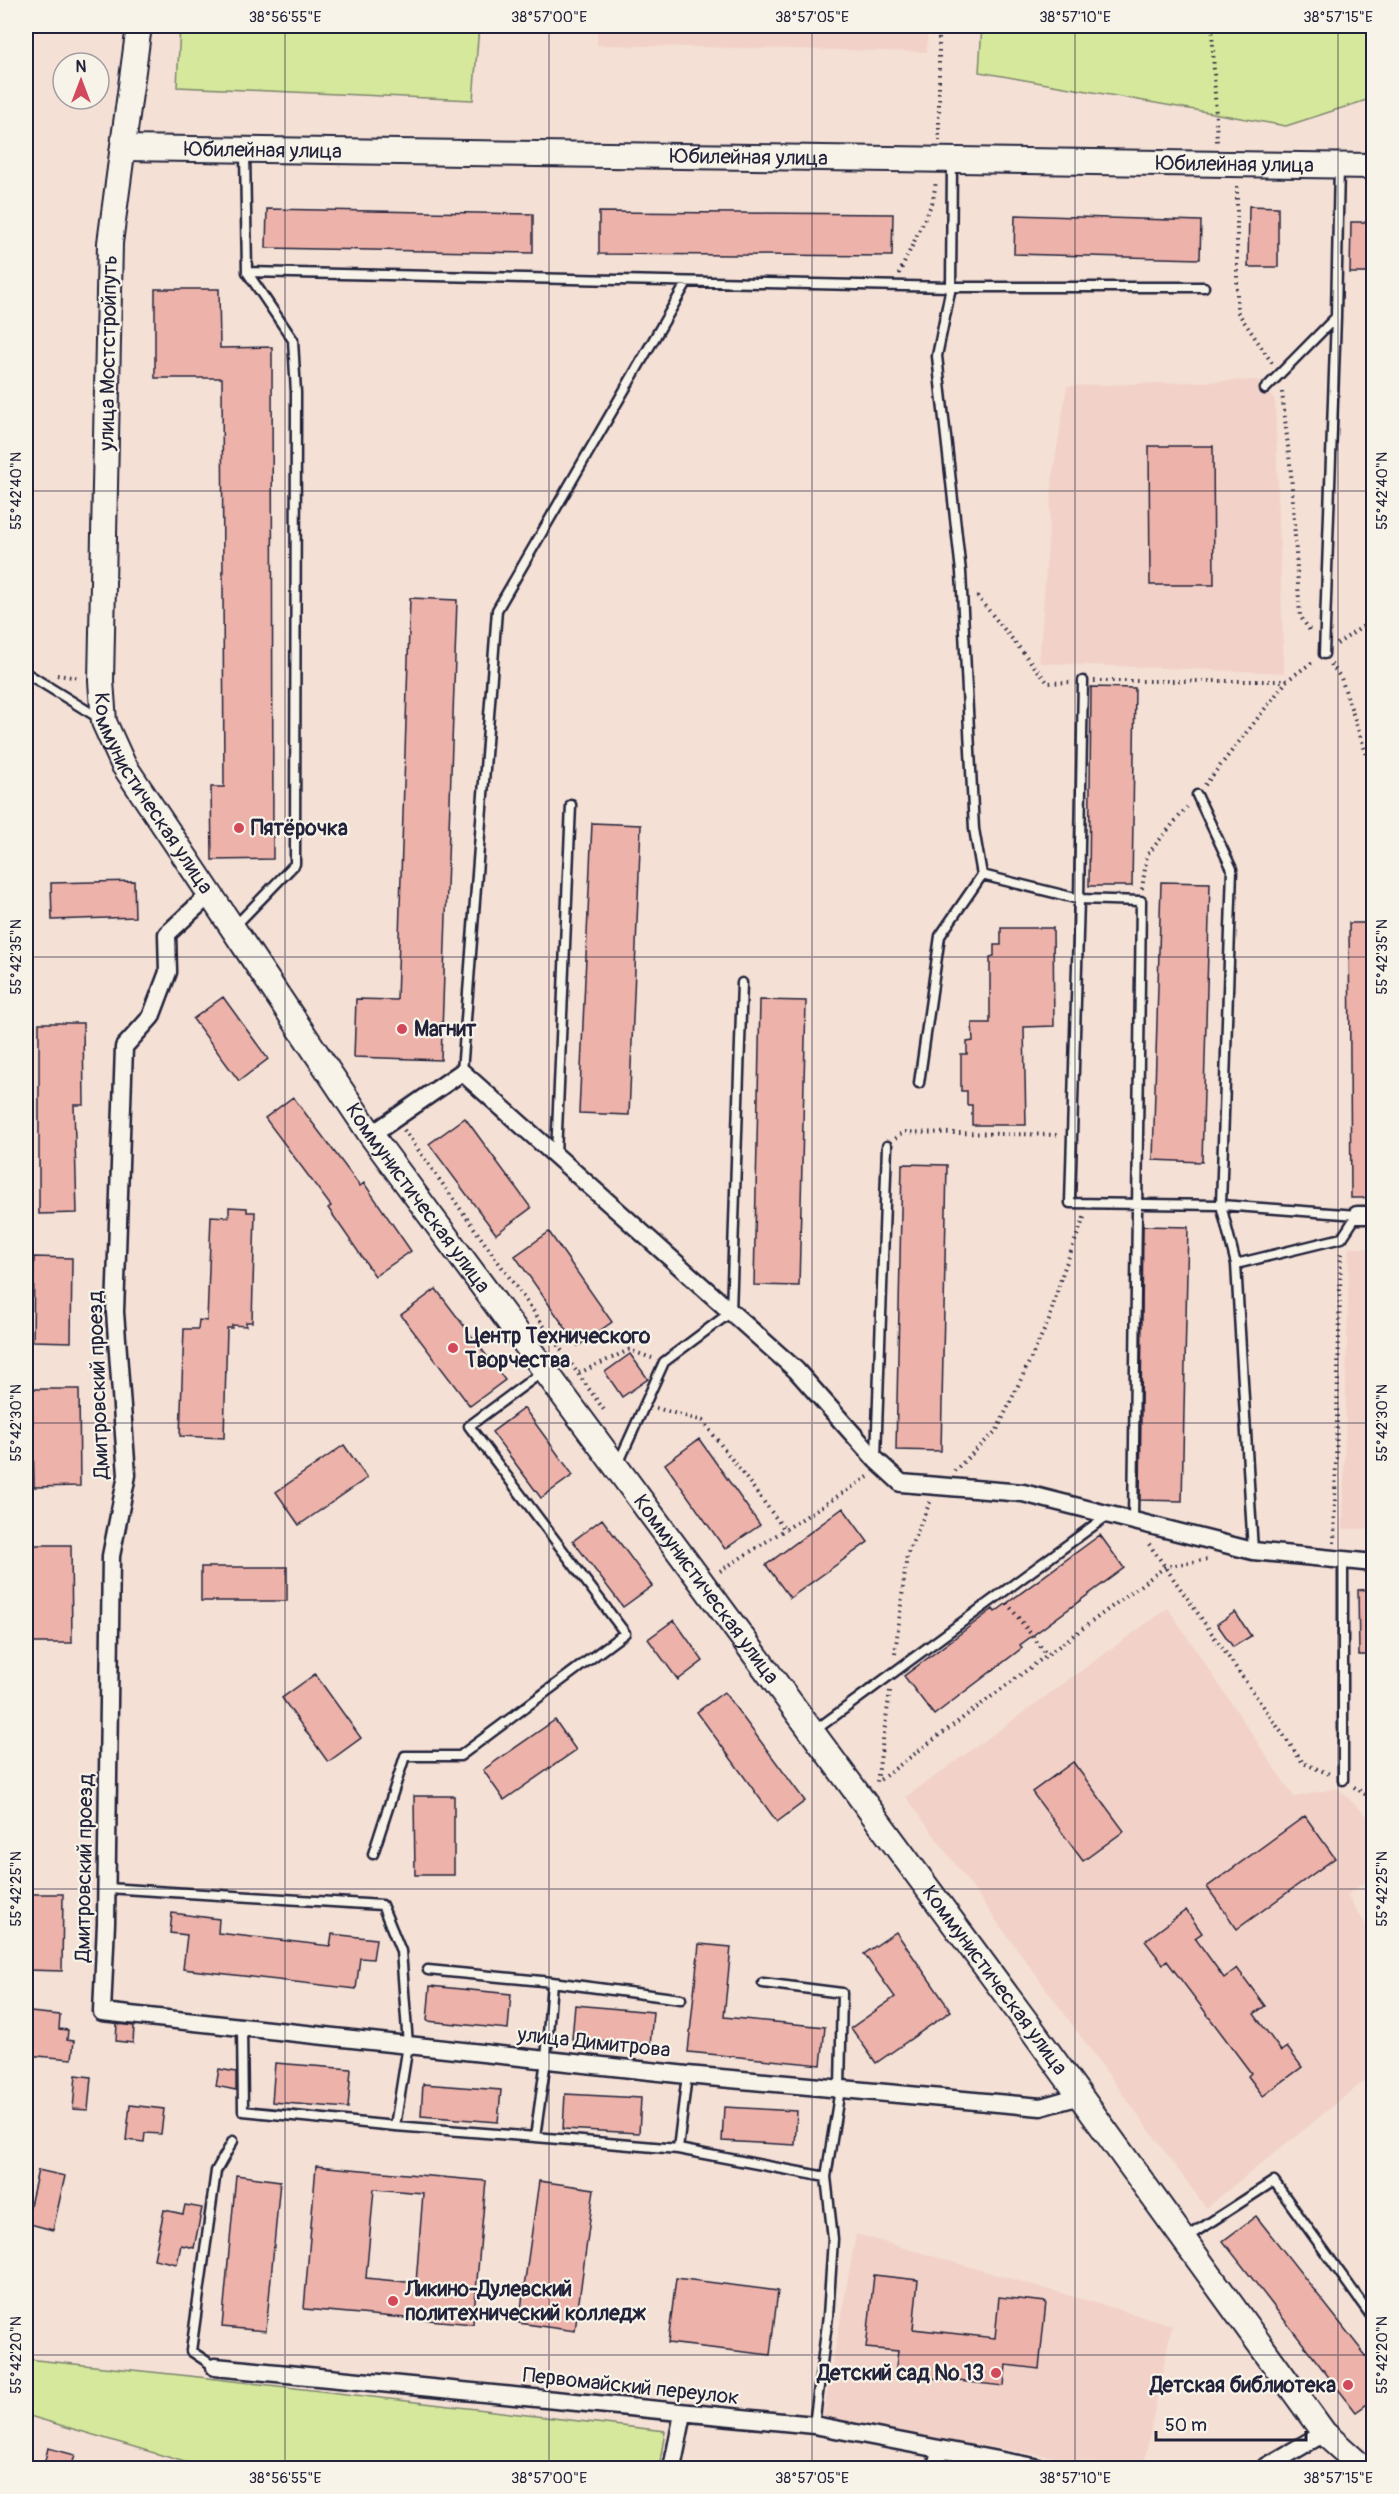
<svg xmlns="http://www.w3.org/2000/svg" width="1399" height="2494" viewBox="0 0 1399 2494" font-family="Pangolin,sans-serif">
<rect width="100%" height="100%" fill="#f4e0d5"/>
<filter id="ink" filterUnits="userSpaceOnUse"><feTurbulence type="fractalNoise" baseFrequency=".0167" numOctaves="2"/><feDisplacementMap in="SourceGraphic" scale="12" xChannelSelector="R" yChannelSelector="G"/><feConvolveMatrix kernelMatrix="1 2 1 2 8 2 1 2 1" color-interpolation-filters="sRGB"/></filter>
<g filter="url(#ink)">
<path fill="#f2d2c8" d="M597,26H928L927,52L597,45Z
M1257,380L1275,400L1284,673L1039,663L1053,472L1067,386Z
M1349,1248H1373V1529H1343Z
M1168,1608L1294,1797L1337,1788L1373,1821V1877L1347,1895L1373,1936V2074L1206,2208L906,1797Z
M856,2234L1172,2325L1143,2468H1126L822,2421Z"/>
<path fill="#d6e89c" stroke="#7c856c" stroke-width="1.5" d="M180,26H479L473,100L177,87Z
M982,26H1373V98L1286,126L979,72Z
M26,2359L190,2376L665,2431L659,2468H205L26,2415Z"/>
<path fill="#edb2a9" stroke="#22223b" stroke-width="1.5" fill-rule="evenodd" d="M1249,206L1278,207V267H1248Z
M267,209L533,214V253L266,248Z
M599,212L893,214L892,256L599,254Z
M1015,215L1201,221L1200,259L1014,254Z
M1351,222H1374V273H1350Z
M155,289H219L220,348L272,347L273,859L212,860L211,787H224L222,378H155Z
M1149,446H1213L1214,585H1150Z
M410,598L457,600L441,1060L354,1057L356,999L397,1000Z
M1091,687L1135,688L1132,886H1089Z
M592,823L641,825L629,1115L579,1113Z
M134,881L135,917L52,920L51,883Z
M1161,882L1210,883L1202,1162L1153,1160Z
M1349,923H1374V1198H1351Z
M1001,928H1053L1054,1026L1024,1027L1026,1125H972V1105H967V1091H961V1054H967V1042L973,1041L972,1023H990V957L994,956V945H1001Z
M223,997L268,1059L239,1081L193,1019Z
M760,1000L806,1001L799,1286L754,1285Z
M39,1023H83L84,1105H74L77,1213L39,1214Z
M293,1097L360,1186L364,1183L411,1251L375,1276L328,1208L331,1206L265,1118Z
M465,1118L531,1208L496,1234L429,1144Z
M902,1164L947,1165L941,1451L896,1450Z
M229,1207L247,1208V1212H255L252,1322H246V1326L232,1325V1328H227L224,1438L180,1436L184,1329H198L199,1320L207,1321L211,1216L229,1217Z
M1143,1226L1188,1227L1182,1501L1140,1500Z
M549,1232L612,1322L578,1346L515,1256Z
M34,1257L72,1258L71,1342L33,1341Z
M436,1289L505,1380L470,1406L401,1315Z
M630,1354L648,1379L622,1397L605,1372Z
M32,1389H79L80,1486L34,1487Z
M524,1408L573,1475L541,1498L492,1432Z
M699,1439L760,1525L725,1549L665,1464Z
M344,1445L367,1478L299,1525L276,1492Z
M843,1508L868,1542L790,1598L766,1565Z
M602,1519L652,1586L623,1607L573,1541Z
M1100,1535L1124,1568L1020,1645L1022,1648L934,1715L904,1676L993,1609L995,1612Z
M26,1545H71L72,1643H26Z
M201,1567H287V1601H201Z
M1374,1589V1655H1359L1358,1590Z
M1235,1612L1251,1636L1233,1647L1217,1624Z
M674,1620L703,1661L678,1680L648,1639Z
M315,1674L361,1738L328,1762L282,1698Z
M724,1692L805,1801L777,1822L697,1712Z
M555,1720L576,1750L504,1800L483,1770Z
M1073,1762L1124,1831L1083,1861L1032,1792Z
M414,1796H454V1875H415Z
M1305,1816L1335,1858L1237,1929L1207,1887Z
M26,1894H63L62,1971L26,1970Z
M1186,1910L1202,1933L1195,1938L1224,1978L1237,1968L1265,2006L1254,2014L1281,2051L1287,2047L1302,2067L1263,2096L1248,2076L1251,2073L1167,1961L1163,1964L1145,1941Z
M172,1913L219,1919L218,1933L330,1946L332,1934L376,1939L373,1959L360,1958L356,1989L183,1969L187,1935L170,1933Z
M896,1932L951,2011L876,2063L851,2028L895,1997L864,1954Z
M699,1944L731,1947L724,2017L825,2027L821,2065L688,2052Z
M430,1986L511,1994L508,2029L427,2021Z
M575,2005L653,2012L650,2046L572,2039Z
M30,2012L60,2015L59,2029L68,2030L67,2040L74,2041L72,2059L26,2055Z
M117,2024L134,2026L133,2043L116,2041Z
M275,2063L351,2069L348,2108L272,2102Z
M219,2069L236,2072V2090L216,2086Z
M76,2075L91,2077L88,2110L73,2109Z
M423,2084L501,2090L498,2122L421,2116Z
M565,2094L641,2098L639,2133L563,2129Z
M130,2105L164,2109L161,2134L145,2133L144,2142L126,2140Z
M724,2107L797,2111L795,2145L722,2141Z
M316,2166L486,2181L473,2324L304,2309ZM374,2189L423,2193L416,2283L366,2278Z
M38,2170L65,2176L53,2230L26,2223Z
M236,2175L280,2181L266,2331L222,2327Z
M539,2181L594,2189L575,2331L519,2323Z
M185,2205L202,2208L194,2248L181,2245L177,2264L154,2259L164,2210L183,2214Z
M1256,2216L1374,2366V2399L1356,2412L1223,2241Z
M874,2275L918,2280L913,2329L995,2338L999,2297L1046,2302L1039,2369L1006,2365L1004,2386L895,2374L898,2351L866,2348Z
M676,2278L778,2291L770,2355L668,2343Z
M48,2448L75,2455L71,2469H43Z"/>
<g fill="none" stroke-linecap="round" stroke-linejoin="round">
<defs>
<path id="lane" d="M245,153L247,272L951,287L937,356L961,572L974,829L982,875L940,936L919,1083
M952,163L951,287H1204
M1265,389L1336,317L1339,166
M26,464V441
M1324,654L1336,317
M26,673L99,718
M1083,681L1079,899L1141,901L1133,1521
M1197,795L1232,869L1221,1205L1236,1264L1253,1551
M982,875L1079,899L1070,1203L1221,1205L1357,1215
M235,926L295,864L296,393L293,340L247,272
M462,1072L497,610L687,282
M556,1155L571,805
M1236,1264L1342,1238L1357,1215
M876,1457L887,1146
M618,1464L664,1362L731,1312L742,983
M814,1731L1108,1515
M1343,1780V1560
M373,1854L405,1756H460L625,1633L469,1426L542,1372
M107,1888L382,1905L401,1951L408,2045L395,2126L243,2111L242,2027
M428,1970L552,1982
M763,1983L842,1993L840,2089L826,2177L833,2239L828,2316L814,2425
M681,1999L552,1982L546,2060L535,2137L678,2149L687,2075
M395,2126L535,2137
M678,2149L826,2177
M1186,2238L1274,2181L1374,2320
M215,2367L191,2351L216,2171L233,2141"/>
<path id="street" d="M210,894L167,934L168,972L151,1017L124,1047L115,1312L127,1475L111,1556L106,1923L102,2012L687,2075L1041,2107L1080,2096
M371,1135L462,1072L796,1370L876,1460L901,1483L1023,1493L1253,1551L1374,1563
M1357,1215H1374
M215,2367L814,2425L1039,2468
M672,2468L683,2414
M935,2468L941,2450
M1264,2468L1324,2433"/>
<g id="secondary">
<path id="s1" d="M139,26L110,243L101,681L104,722L123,764L371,1135L1033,2031L1324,2433L1363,2468"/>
<path id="s2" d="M123,148L1374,166"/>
</g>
</defs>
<use href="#lane" stroke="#22223b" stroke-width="13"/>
<use href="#street" stroke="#22223b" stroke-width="21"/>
<use href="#secondary" stroke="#22223b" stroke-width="28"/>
<path stroke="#22223b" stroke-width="4" stroke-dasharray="1.5 4.5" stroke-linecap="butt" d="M939,26V141
M1212,26L1217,142
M1237,186V311L1272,363
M899,274L933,201L936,181
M1282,392L1291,473L1300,616L1311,632
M977,596L1048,683L1072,682
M1337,644L1374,619
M1331,664L1341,678L1374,777
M57,675L80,678
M1094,681H1286L1314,661
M1205,785L1286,682
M1142,889L1147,855L1187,807
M404,1130L604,1410
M895,1138L903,1132L1059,1135
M579,1373L629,1350L652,1358
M656,1408L703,1421L785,1530
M954,1471L997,1430L1049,1320L1063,1272L1085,1215
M1334,1543L1341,1250
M1149,1544L1303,1763L1332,1775
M720,1571L868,1477
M1007,1603L1047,1655
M895,1654L907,1555L930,1502
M890,1691L877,1782L1165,1567L1209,1559
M1354,1787L1374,1800"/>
<use href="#lane" stroke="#f7f3e8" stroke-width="8"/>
<use href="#street" stroke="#f7f3e8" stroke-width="16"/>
<use href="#secondary" stroke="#f7f3e8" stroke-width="24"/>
</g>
</g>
<path fill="none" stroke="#22223b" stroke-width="1.5" stroke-opacity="0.45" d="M285,26V2468M549,26V2468M812,26V2468M1075,26V2468M1338,26V2468M26,491H1374M26,957H1374M26,1423H1374M26,1889H1374M26,2355H1374"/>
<g fill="#d1495b" stroke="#f7f3e8" stroke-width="2">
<circle cx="239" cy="828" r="6"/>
<circle cx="402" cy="1029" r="6"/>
<circle cx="453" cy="1348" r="6"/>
<circle cx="393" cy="2301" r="6"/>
<circle cx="996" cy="2373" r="6"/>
<circle cx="1348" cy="2385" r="6"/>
</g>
<g text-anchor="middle" stroke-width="4.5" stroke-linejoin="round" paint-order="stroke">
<g font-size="21" fill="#22223b" stroke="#f7f3e8">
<text dy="7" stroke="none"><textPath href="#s2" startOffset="140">Юбилейная улица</textPath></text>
<text dy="7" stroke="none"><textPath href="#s2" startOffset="626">Юбилейная улица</textPath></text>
<text dy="7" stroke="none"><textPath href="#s2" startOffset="1112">Юбилейная улица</textPath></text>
<text transform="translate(108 353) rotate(-89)" y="7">улица Мостстройпуть</text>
<text dy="7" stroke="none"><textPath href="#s1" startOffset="783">Коммунистическая улица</textPath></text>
<text dy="7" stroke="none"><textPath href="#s1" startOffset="1269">Коммунистическая улица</textPath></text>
<text transform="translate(98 1385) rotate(-92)" y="7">Дмитровский проезд</text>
<text dy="7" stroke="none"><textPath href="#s1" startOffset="1755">Коммунистическая улица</textPath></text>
<text transform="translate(84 1868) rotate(-89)" y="7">Дмитровский проезд</text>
<text dy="7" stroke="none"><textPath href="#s1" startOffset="2241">Коммунистическая улица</textPath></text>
<text transform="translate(594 2042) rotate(6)" y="7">улица Димитрова</text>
<text transform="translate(631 2386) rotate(6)" y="7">Первомайский переулок</text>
</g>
<g font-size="21" font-weight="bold" fill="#22223b" stroke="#f7f3e8" text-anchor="start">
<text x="251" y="835">Пятёрочка</text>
<text x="414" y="1036">Магнит</text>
<text x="465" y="1343">Центр Технического<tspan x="465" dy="24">Творчества</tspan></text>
<text x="405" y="2296">Ликино-Дулевский<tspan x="405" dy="24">политехнический колледж</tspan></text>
<text x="984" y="2380" text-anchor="end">Детский сад № 13</text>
<text x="1336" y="2392" text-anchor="end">Детская библиотека</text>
</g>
</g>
<rect width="1399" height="2494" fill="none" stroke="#f7f3e8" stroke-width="66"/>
<g transform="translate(81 81)"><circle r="28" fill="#f7f3e8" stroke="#a29fa3" stroke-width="1.5"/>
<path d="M0-4.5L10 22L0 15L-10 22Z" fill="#d1495b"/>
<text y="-9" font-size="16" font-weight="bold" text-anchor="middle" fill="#22223b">N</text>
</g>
<path d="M1156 2431v9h150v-9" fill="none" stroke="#22223b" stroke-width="3"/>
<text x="1165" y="2431" font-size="18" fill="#22223b" stroke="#f7f3e8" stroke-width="4.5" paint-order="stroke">50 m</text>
<rect x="33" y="33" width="1333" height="2428" fill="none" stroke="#22223b" stroke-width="2"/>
<g font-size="15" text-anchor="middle" fill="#22223b">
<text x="285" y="22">38°56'55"E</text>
<text x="549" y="22">38°57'00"E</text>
<text x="812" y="22">38°57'05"E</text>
<text x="1075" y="22">38°57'10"E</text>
<text x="1338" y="22">38°57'15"E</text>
<text transform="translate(16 491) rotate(-90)" y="5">55°42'40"N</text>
<text transform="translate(1382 491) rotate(-90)" y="5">55°42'40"N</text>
<text transform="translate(16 957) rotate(-90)" y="5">55°42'35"N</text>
<text transform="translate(1382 957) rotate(-90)" y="5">55°42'35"N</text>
<text transform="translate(16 1423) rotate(-90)" y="5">55°42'30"N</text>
<text transform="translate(1382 1423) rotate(-90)" y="5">55°42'30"N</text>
<text transform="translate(16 1889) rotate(-90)" y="5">55°42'25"N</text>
<text transform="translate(1382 1889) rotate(-90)" y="5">55°42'25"N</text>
<text transform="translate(16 2355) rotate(-90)" y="5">55°42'20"N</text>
<text transform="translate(1382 2355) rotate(-90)" y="5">55°42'20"N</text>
<text x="285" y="2483">38°56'55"E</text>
<text x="549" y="2483">38°57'00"E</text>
<text x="812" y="2483">38°57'05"E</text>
<text x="1075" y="2483">38°57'10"E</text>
<text x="1338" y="2483">38°57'15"E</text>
</g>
</svg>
